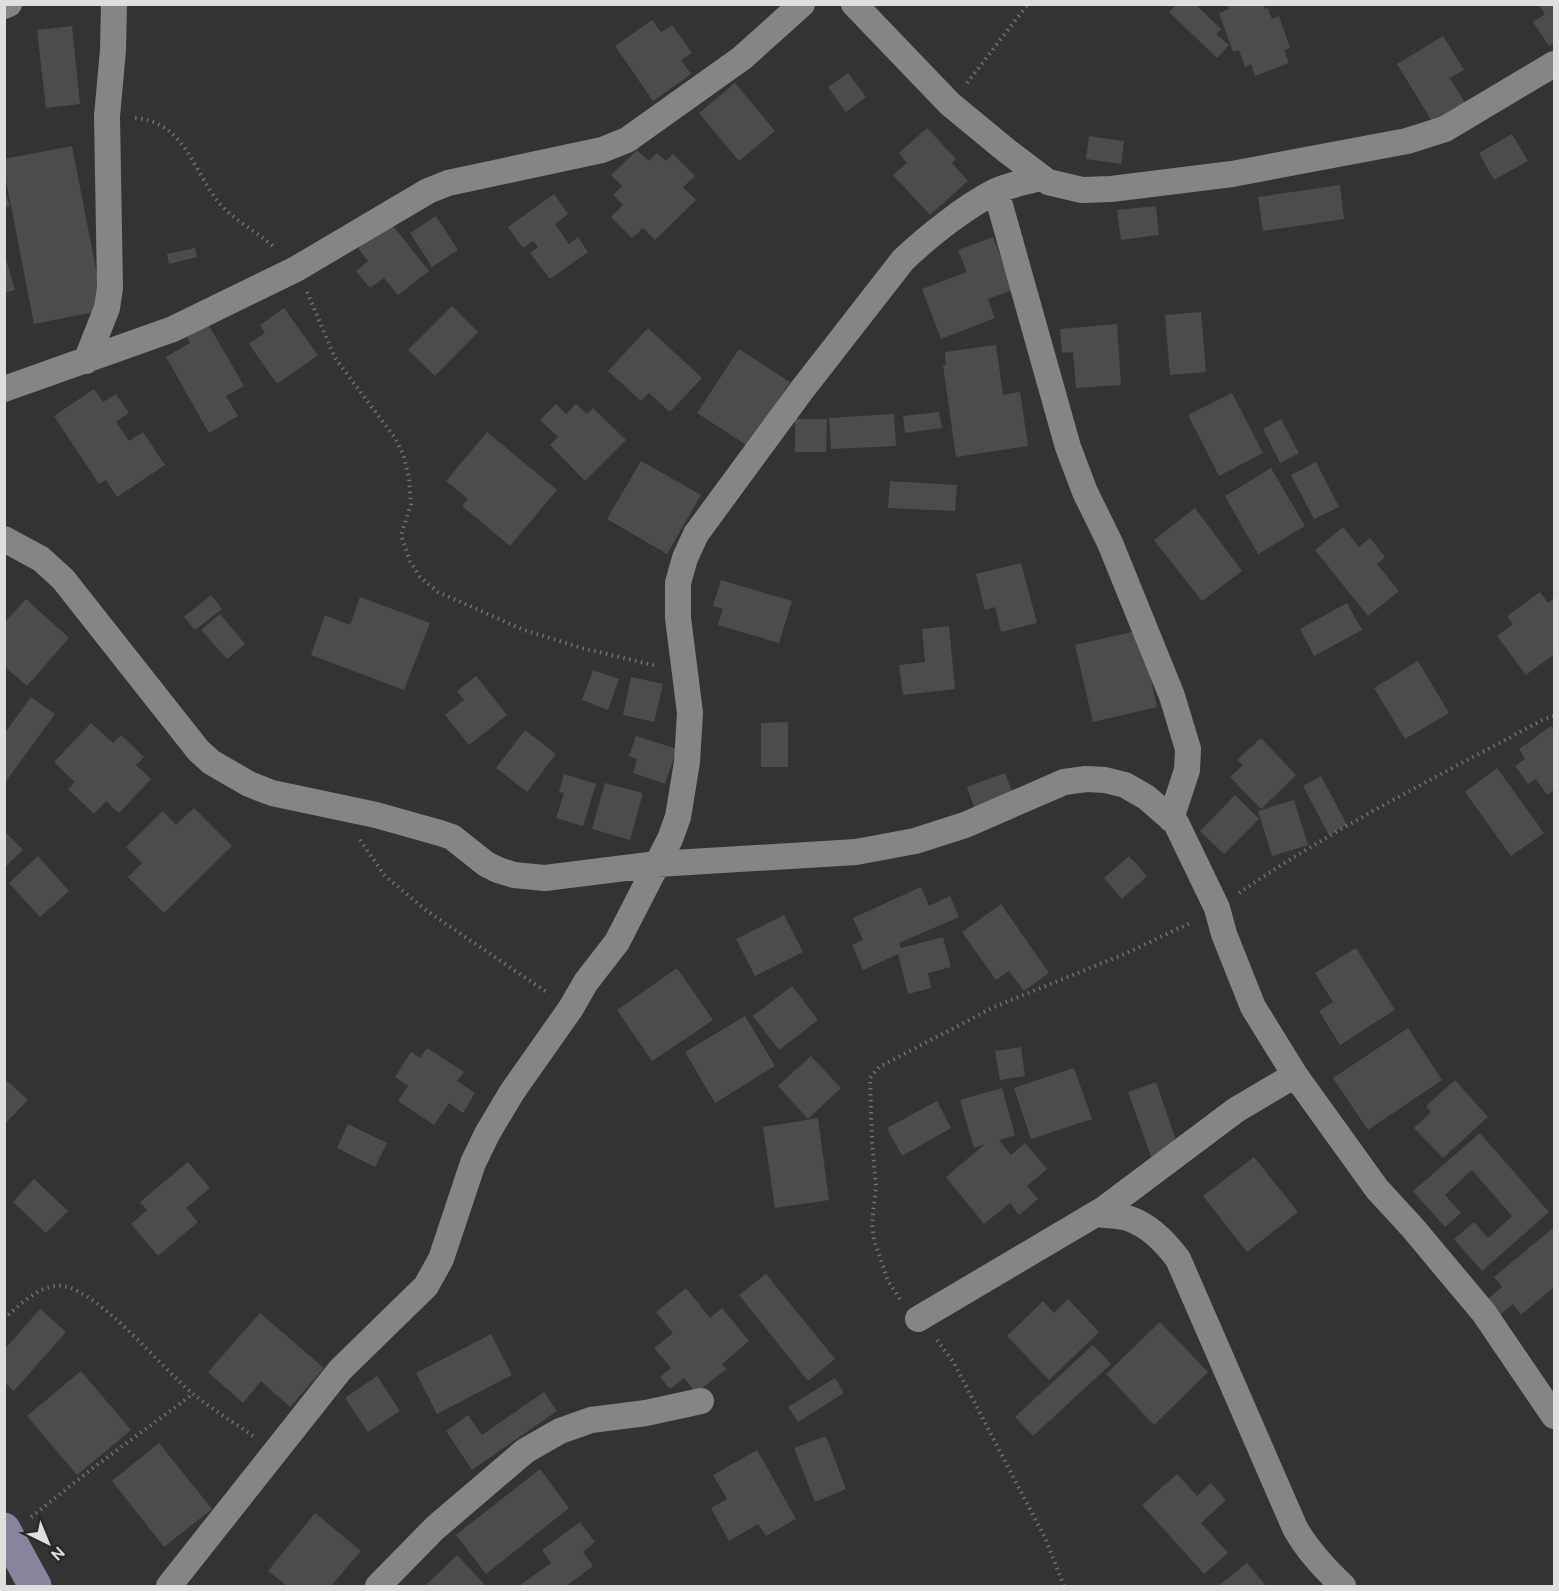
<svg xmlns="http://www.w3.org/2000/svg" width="1559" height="1591" viewBox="0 0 1559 1591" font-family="Ubuntu,sans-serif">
<rect width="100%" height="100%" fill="#323431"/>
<path fill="#4b4d4a" d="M1177,4H1195L1221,29L1216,34L1229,45L1217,58L1169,12Z
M1227,4H1263L1265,9L1268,8L1272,19L1279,16L1290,48L1284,50L1289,63L1255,76L1251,64L1245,67L1239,50L1233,52L1219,13L1229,9Z
M1538,4H1554V43L1549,46L1533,22L1545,14Z
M652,20L661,32L672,25L692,53L681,60L691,74L653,101L615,46Z
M72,26L80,104L46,108L37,30Z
M1443,36L1464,70L1450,78L1465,103L1433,123L1397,64Z
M848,73L866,97L846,112L828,87Z
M735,83L775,131L739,161L699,113Z
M927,128L956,159L952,163L968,181L930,215L893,175L907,163L899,153Z
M1512,134L1528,161L1494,180L1479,153Z
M1089,136L1124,141L1121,164L1086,159Z
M72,146L104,310L34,324L4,170V159Z
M637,150L649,161L657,153L666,161L673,154L695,176L683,187L696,200L655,240L643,228L632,238L611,217L623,205L613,195L622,186L611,175Z
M1340,185L1344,219L1263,231L1258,197Z
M4,189L10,206L4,208Z
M554,194L568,214L555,224L569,244L578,237L588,252L550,279L530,253L538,247L533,241L523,248L508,227Z
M1156,206L1159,235L1121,240L1117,210Z
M436,216L458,250L432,267L410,233Z
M390,222L429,271L398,295L384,278L370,288L356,271L368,261L358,248Z
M993,237L1013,290L988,299L995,318L941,339L922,289L967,272L958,250Z
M195,248L197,257L169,264L167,254Z
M4,253L15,290L4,293Z
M452,306L478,332L435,376L408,350Z
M284,308L318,355L277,384L249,344L265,333L260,325Z
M1201,312L1206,372L1170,375L1165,315Z
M208,324L244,386L226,396L238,416L209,433L166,357L190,343L187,337Z
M1117,324L1121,385L1076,388L1073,352L1062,353L1060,329Z
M648,328L702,378L670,412L649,393L641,401L608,371Z
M996,345L1003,395L1020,392L1028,446L956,457L943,365H946L945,352Z
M739,349L790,382L748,446L697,413Z
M94,389L103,402L116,394L129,413L116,422L129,441L143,432L165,465L117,497L106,480L99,484L54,416Z
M1232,393L1263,453L1219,476L1188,415Z
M556,404L566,414L576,404L587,414L593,408L626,440L585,481L550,445L558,437L540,420Z
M939,412L942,428L905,433L903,416Z
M894,414L896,446L831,449L829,418Z
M795,419H827L826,452H795Z
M1281,419L1299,453L1280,463L1263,429Z
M487,432L557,490L510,546L462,506L468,499L446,481Z
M641,461L701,495L667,554L607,519Z
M1316,462L1339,507L1314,519L1291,475Z
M1271,468L1305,526L1258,554L1225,496Z
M890,481L957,485L955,511L888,508Z
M1195,508L1242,571L1202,601L1154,540Z
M1343,527L1359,547L1370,538L1385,557L1377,564L1399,591L1368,616L1315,550Z
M1021,563L1037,623L1001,632L995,607L985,610L976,574Z
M721,580L792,601L779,643L718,625L723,609L713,606Z
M1540,592L1548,603L1554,598V654L1526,675L1497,636L1513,624L1507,616Z
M211,595L222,609L195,630L184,617Z
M360,597L430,623L404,690L311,655L325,615L350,625Z
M26,599L69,638L27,686L4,666V623Z
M1347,603L1362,630L1314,656L1300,629Z
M220,614L245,644L227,659L201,630Z
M949,626L955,689L903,695L899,665L925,662L922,629Z
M1140,630L1157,707L1093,722L1075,645Z
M1418,661L1449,713L1405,739L1374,688Z
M593,670L619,679L608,710L582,700Z
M476,676L507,715L469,745L445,715L464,700L457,691Z
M631,677L663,684L654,722L623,715Z
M31,697L55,714L4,784V734Z
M788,722V767H761V723Z
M91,723L113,743L121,735L144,757L136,765L151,779L119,813L106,801L94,814L68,789L75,782L54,762Z
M1551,726L1554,731V790L1547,795L1536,779L1528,784L1515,766L1525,759L1519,749Z
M525,730L556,754L527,792L496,768Z
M636,736L677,749L665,784L633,773L637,759L629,756Z
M1261,738L1296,775L1261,809L1230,777L1243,765L1237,760Z
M1497,768L1544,833L1511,856L1465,792Z
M1005,773L1014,796L975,810L967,787Z
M564,774L596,784L583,826L556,818L564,793L559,792Z
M1321,776L1347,825L1329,835L1303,786Z
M605,783L643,793L630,840L592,829Z
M1235,795L1259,819L1224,854L1200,831Z
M1294,800L1308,845L1272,856L1258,811Z
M194,808L232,846L164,913L128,877L142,863L126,847L163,811L176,825Z
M4,831L23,850L4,868Z
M38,856L69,891L40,917L9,883Z
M1129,856L1147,876L1122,899L1104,878Z
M921,887L929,906L950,896L959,917L899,943L901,948L943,937L951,967L928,973L931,988L908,994L898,954L863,970L852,945L863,940L853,918Z
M1001,904L1049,973L1024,991L1009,971L996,980L962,932Z
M784,915L803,952L755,976L736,939Z
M1356,948L1395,1010L1340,1045L1319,1011L1333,1002L1315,973Z
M677,968L713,1020L652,1061L617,1010Z
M792,986L818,1020L779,1050L753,1016Z
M745,1016L775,1066L715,1103L685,1052Z
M1408,1028L1442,1080L1368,1130L1333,1078Z
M1021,1047L1025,1076L1000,1080L995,1051Z
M427,1048L464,1072L457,1081L475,1093L463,1113L449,1103L434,1125L398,1101L408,1086L395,1077L411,1052L420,1058Z
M811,1056L841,1088L808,1119L778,1086Z
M1074,1068L1092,1119L1031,1139L1014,1088Z
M1455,1080L1488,1117L1443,1158L1414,1128L1431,1112L1426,1106Z
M7,1081L28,1100L4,1125V1084Z
M1156,1082L1179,1149L1152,1159L1128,1092Z
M1002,1088L1015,1135L999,1140L1011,1155L1025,1143L1047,1169L1027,1186L1038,1199L1019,1215L1010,1203L984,1224L946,1177L985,1144L974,1148L960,1100Z
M937,1101L951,1128L902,1156L887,1128Z
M818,1118L829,1200L775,1208L763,1127Z
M348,1124L387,1143L375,1167L337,1148Z
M1480,1133L1549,1212L1482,1271L1454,1239L1474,1222L1488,1238L1512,1216L1472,1170L1445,1195L1461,1213L1445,1227L1413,1191Z
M1254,1157L1298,1212L1247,1252L1203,1196Z
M188,1162L210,1188L186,1208L198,1222L158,1256L131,1224L147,1210L140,1202Z
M34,1179L68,1211L46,1233L13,1202Z
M1553,1228L1554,1287L1521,1315L1513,1304L1500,1315L1487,1300L1502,1287L1494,1277Z
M766,1274L835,1359L808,1381L739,1295Z
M686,1288L710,1318L722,1308L749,1341L722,1364L726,1369L696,1393L684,1378L670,1389L660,1377L671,1368L654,1348L673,1333L656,1312Z
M1068,1299L1099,1332L1049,1380L1007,1336L1043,1301L1054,1313Z
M40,1309L66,1332L14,1391L4,1382V1350Z
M260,1313L324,1368L290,1407L261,1381L243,1403L208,1372Z
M1160,1322L1208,1372L1154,1425L1106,1374Z
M491,1334L512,1375L437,1414L416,1373Z
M1093,1345L1111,1364L1033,1436L1015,1417Z
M81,1371L131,1430L77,1475L27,1416Z
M377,1376L400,1411L368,1432L345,1398Z
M835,1378L844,1393L798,1422L788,1407Z
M544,1392L557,1411L472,1470L446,1431L468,1415L482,1435Z
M826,1436L846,1489L815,1502L794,1448Z
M159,1443L212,1509L164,1547L112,1481Z
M757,1450L796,1519L766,1536L758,1524L729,1541L711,1508L727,1499L713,1475Z
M540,1469L569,1508L486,1574L456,1535Z
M1177,1474L1197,1496L1211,1483L1226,1500L1201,1523L1228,1553L1204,1574L1142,1505Z
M315,1513L361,1551L331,1586H287L268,1571Z
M580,1522L595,1542L583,1552L593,1566L566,1586H519L551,1563L542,1550Z
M457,1555L486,1586H425Z
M1247,1563L1266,1586H1218Z"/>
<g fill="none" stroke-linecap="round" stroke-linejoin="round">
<path stroke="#70716f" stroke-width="4" stroke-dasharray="1.5 4.5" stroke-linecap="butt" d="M967,83L1028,4
M135,118C186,122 194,174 220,204C236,222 258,232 275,248
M307,292L335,358L395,438L403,454L409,478L411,504L401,535L410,561L420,577L438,592L524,630L582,648L657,666
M360,840L385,876L427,911L548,993
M1239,893C1335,827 1441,775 1544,719L1554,716
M900,1299L888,1281L874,1240L872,1223L876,1186L872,1141L870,1078L879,1067L994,1007L1127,953L1192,922
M4,1319C18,1306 41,1283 63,1286C100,1292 162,1368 193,1394C212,1409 233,1422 253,1436
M937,1340L954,1363L1046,1540L1064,1586
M31,1517L93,1468L193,1394"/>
<path stroke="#848683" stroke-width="26" d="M854,4L950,104L1007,151L1048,182L1082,190L1111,189L1232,174L1407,141L1445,129L1554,64
M4,6L9,4
M996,191L1068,447L1085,492L1110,543L1172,696L1188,749L1187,770L1171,819
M86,361L107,308L110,288L107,116L113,50L114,4
M4,389L173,329L296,269L428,191L448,183L602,150L627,140L742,58L802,4
M4,539L41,559L63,579L198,750L211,762L249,784L272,793L376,815L440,833L452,837L486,864L498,870L514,875L545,878L657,864L856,852L915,841L965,825L1064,782L1086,779L1105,780L1125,785L1146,797L1176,823L1217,908L1224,934L1253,1007L1295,1075L1377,1189L1412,1227L1484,1313L1554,1416
M1096,1214C1107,1216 1120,1215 1130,1219C1150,1226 1166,1243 1178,1259L1295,1528C1308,1551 1324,1568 1343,1586
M918,1319L1104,1209L1236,1110L1295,1075
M169,1586L340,1370L426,1286L441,1259L473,1163L487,1134L512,1092L571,1008L586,982L617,942L670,839L678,817L687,762L690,713L678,618V583L685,558L696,534L801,391L903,260C927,237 966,206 996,191C1009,185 1026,182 1040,178
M378,1586L435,1528L525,1451L560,1431L591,1420L646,1413L701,1401"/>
<path stroke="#89849e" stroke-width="33" d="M4,1529L35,1586"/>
</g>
<rect width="1559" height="1591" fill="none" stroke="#dfe0de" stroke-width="12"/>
<g transform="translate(48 1543) rotate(137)" stroke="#282a27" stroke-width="4.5" paint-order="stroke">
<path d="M0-4.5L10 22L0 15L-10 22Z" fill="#dfe0de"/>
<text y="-9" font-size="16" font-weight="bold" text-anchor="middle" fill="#dfe0de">N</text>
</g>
</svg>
